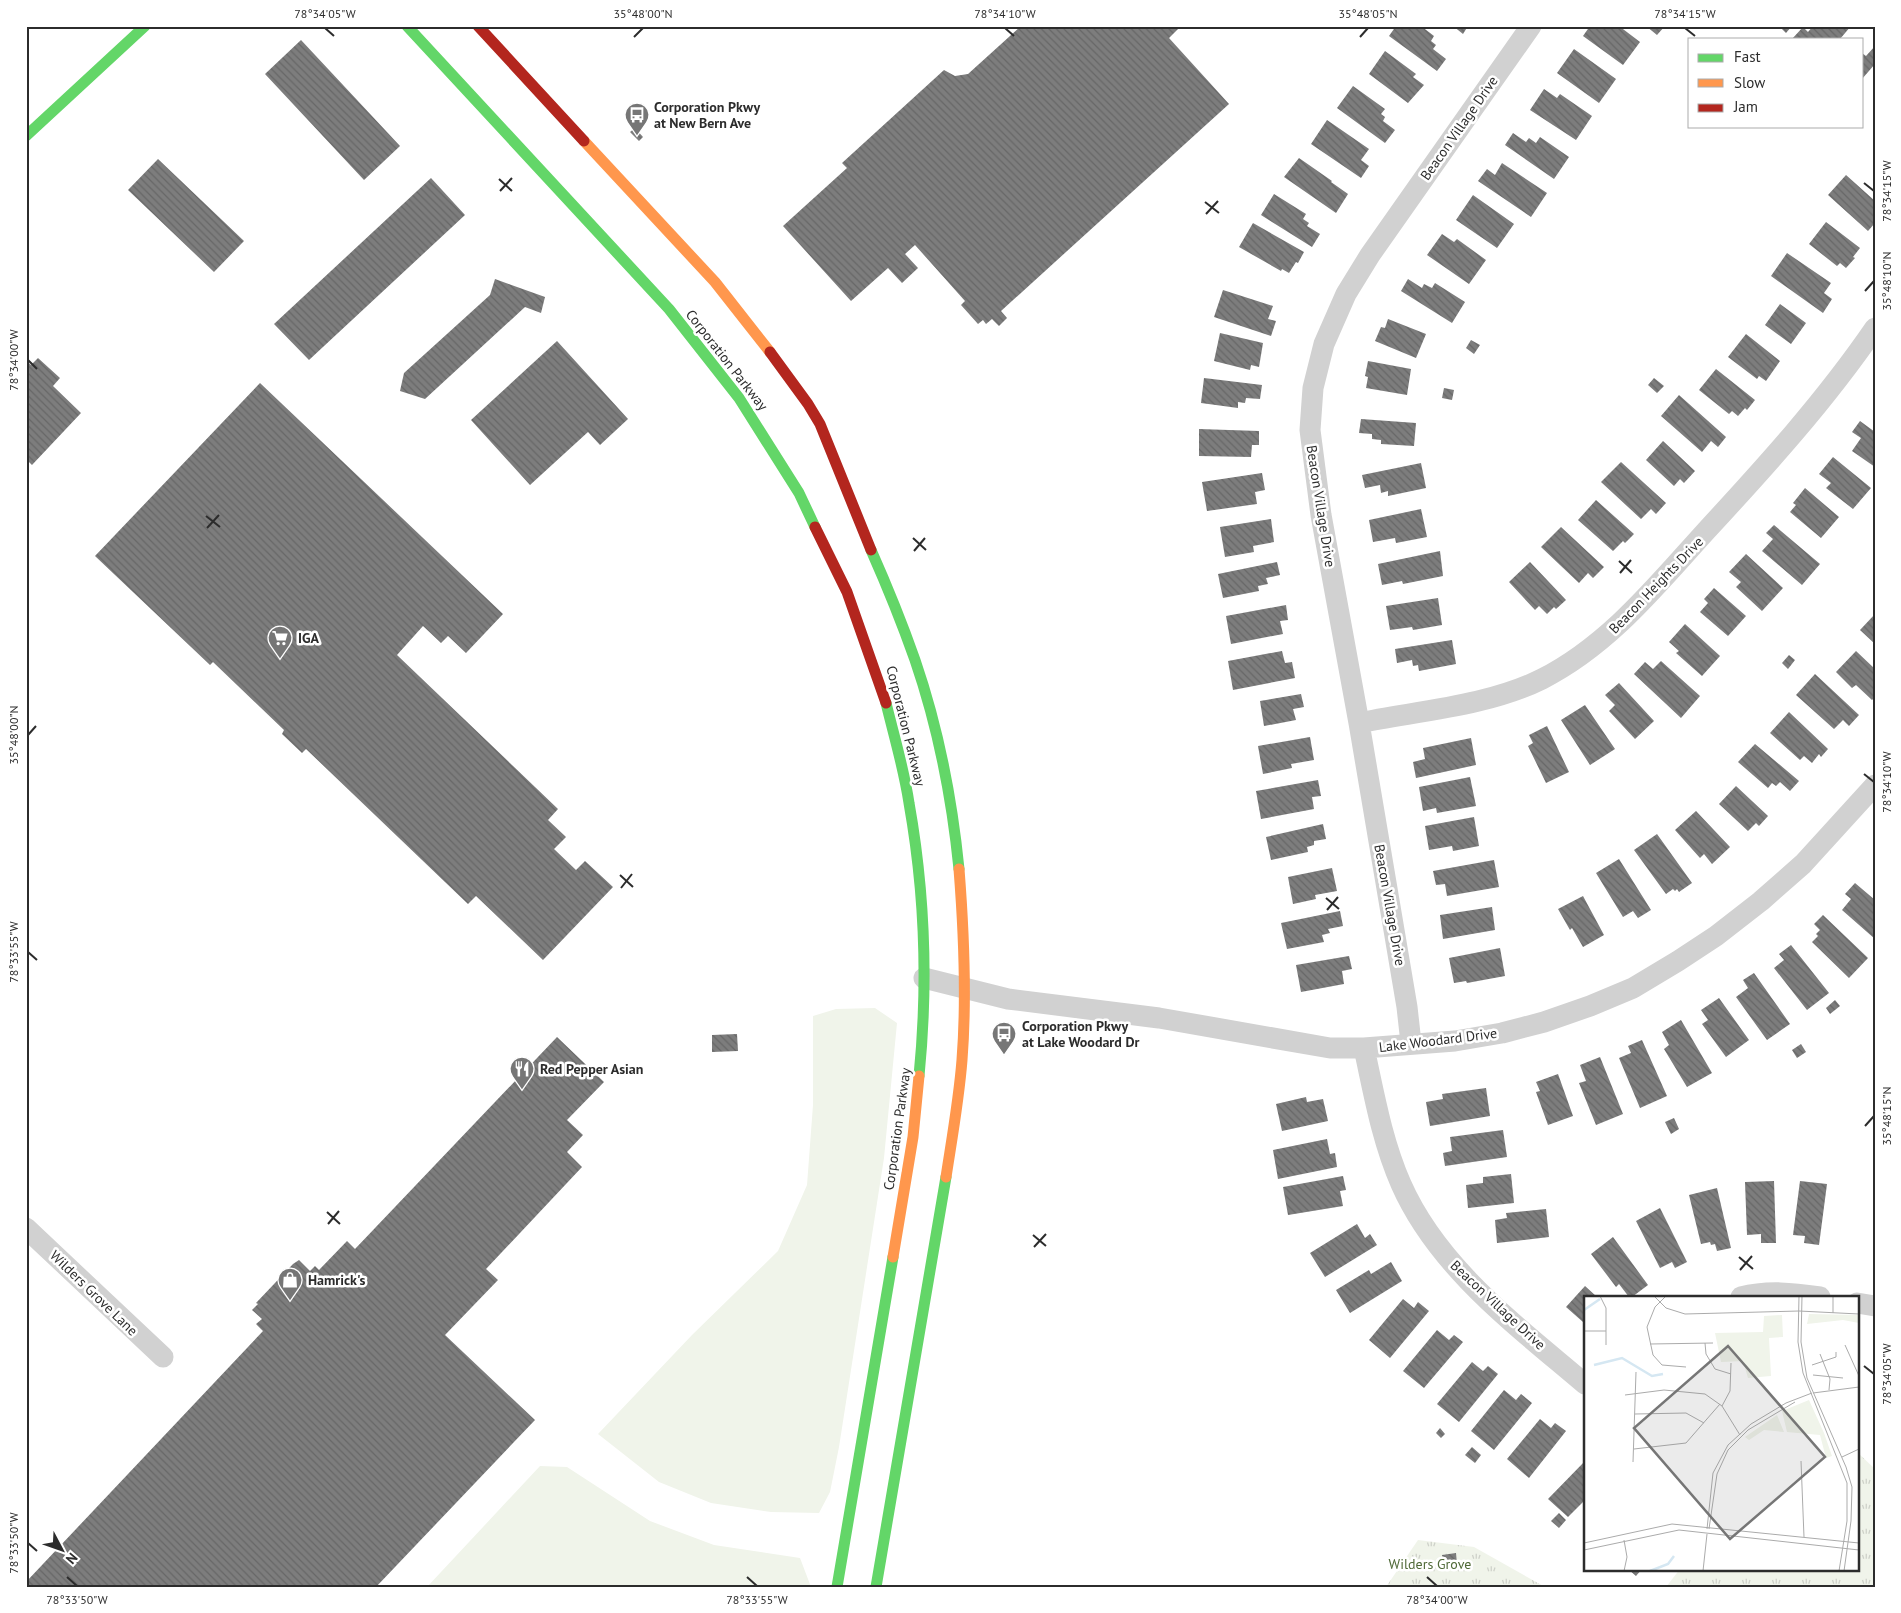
<svg xmlns="http://www.w3.org/2000/svg" width="1901" height="1613" viewBox="0 0 1901 1613" font-family="'PT Sans',sans-serif">
<defs>
<pattern id="park-tufts" width="24" height="20" patternUnits="userSpaceOnUse" patternTransform="scale(1.25)"><rect width="24" height="20" fill="#f0f4ea"/><path d="M3 7l-1-3M5 7V3M7 7l1-3M15 17l-1-3M17 17v-4M19 17l1-3" fill="none" stroke="#ced1c9"/></pattern>
<pattern id="building-back-hatch" width="6" height="6" patternUnits="userSpaceOnUse" patternTransform="scale(1.25)"><rect width="6" height="6" fill="#7d7d7d"/><path d="M-1 5l2 2M0 0l6 6M5-1l2 2" fill="none" stroke="#676767"/></pattern>
</defs>
<rect width="100%" height="100%" fill="#fff"/>
<path fill="#f0f4ea" d="M875,1008L897,1023L884,1158L839,1447L830,1492L819,1513L771,1512L711,1503L659,1482L598,1434L692,1335L778,1251L807,1185L813,1105V1016L836,1009Z
M540,1466L567,1467L650,1521L714,1545L800,1558L811,1587H427Z"/>
<path fill="url(#park-tufts)" d="M1857,1452L1875,1469V1587H1666L1680,1569H1857Z
M1418,1540L1474,1547L1545,1587H1386Z"/>
<path fill="url(#building-back-hatch)" d="M1021,26H1181L1169,38L1229,104L1001,311L1007,318L999,326L992,319L986,324L983,320L978,324L961,305L965,301L915,245L905,254L918,268L902,283L888,268L851,301L783,226L847,168L842,163L944,70L955,76L968,74Z
M1396,26H1421L1434,36L1431,41L1436,45L1433,49L1446,59L1437,71L1389,36Z
M1453,26H1468L1463,34Z
M1590,26H1619L1640,42L1623,65L1583,36Z
M1646,26H1665L1657,35Z
M1779,26H1792L1786,33Z
M1813,26H1851L1840,39H1792L1803,27L1808,32Z
M301,40L400,146L364,180L265,74Z
M1875,46V64L1862,79V53L1866,56Z
M1574,49L1616,79L1599,103L1557,73Z
M1385,51L1416,74L1413,77L1424,85L1408,103L1369,74Z
M1353,86L1385,109L1381,114L1385,117L1383,121L1395,130L1385,143L1337,108Z
M1544,89L1557,98L1560,94L1592,116L1576,140L1530,110Z
M1327,120L1369,149L1361,160L1369,166L1361,178L1311,144Z
M635,128L643,137L639,141L630,132Z
M1513,133L1526,142L1529,138L1536,143L1540,137L1569,157L1554,179L1505,145Z
M1299,158L1332,181L1331,182L1348,194L1336,213L1284,177Z
M158,159L244,241L214,272L128,190Z
M1502,163L1547,193L1531,217L1478,181L1487,169L1495,175Z
M1846,175L1875,201V223L1868,231L1828,195Z
M431,178L465,215L309,360L274,324Z
M1274,194L1306,214L1303,219L1309,223L1307,226L1320,234L1312,247L1261,215Z
M1473,195L1514,224L1497,248L1456,220Z
M1826,222L1860,248L1853,257L1855,258L1846,268L1840,263L1837,266L1809,244Z
M1253,223L1304,252L1298,263L1296,262L1289,273L1282,269L1281,271L1239,247Z
M1442,234L1454,242L1457,239L1486,260L1469,284L1427,255Z
M1787,253L1831,283L1824,293L1832,299L1823,313L1771,276Z
M495,279L545,297L541,313L525,307L425,399L400,391L404,373L490,295Z
M1408,279L1422,288L1424,284L1432,288L1435,283L1465,302L1452,323L1401,291Z
M1223,290L1273,306L1268,319L1276,321L1271,336L1214,317Z
M1780,304L1806,323L1791,344L1765,325Z
M1388,319L1426,334L1416,358L1375,341L1381,327L1385,328Z
M1220,333L1263,343L1259,367L1251,365L1250,370L1214,361Z
M1746,334L1780,361L1766,381L1759,376L1757,379L1728,357Z
M1471,340L1480,345L1474,354L1466,348Z
M557,341L628,419L600,445L588,432L530,485L471,420Z
M38,358L60,378L53,386L81,413L32,465L26,459V360L31,365Z
M1368,361L1411,369L1407,395L1366,388L1368,377L1365,376Z
M1716,369L1755,400L1747,410L1745,408L1738,416L1732,411L1729,414L1699,390Z
M1204,378L1262,385L1260,399L1246,398L1245,403L1238,402V408L1201,403Z
M1654,378L1664,386L1657,393L1648,385Z
M260,383L503,614L466,653L448,636L441,643L423,626L397,655L558,809L548,820L566,837L554,849L576,870L585,861L613,887L543,960L476,896L468,904L306,749L302,753L282,734L284,730L213,662L210,665L95,556Z
M1444,388L1454,390L1452,400L1442,398Z
M1679,395L1726,437L1718,447L1711,441L1702,452L1661,416Z
M1361,419L1416,423L1414,446L1381,444V440L1372,439V434L1359,433Z
M1860,421L1875,432V467L1852,451L1861,438L1852,432Z
M1199,429L1259,431V445H1252L1251,457L1199,456Z
M1663,441L1695,471L1684,483L1680,479L1674,486L1646,460Z
M1833,457L1871,488L1853,509L1826,488L1831,483L1819,474Z
M1621,462L1666,503L1656,514L1651,509L1641,519L1601,482Z
M1421,463L1426,488L1388,496V491L1381,493L1380,485L1365,488L1362,475Z
M1262,473L1265,490L1255,492L1257,504L1207,511L1202,482Z
M1805,488L1839,517L1821,538L1790,512L1796,505L1793,503Z
M1596,500L1634,534L1625,543L1623,541L1613,551L1578,520Z
M1421,509L1427,537L1396,543L1395,538L1373,542L1369,520Z
M1271,519L1274,542L1253,546L1254,552L1225,557L1220,527Z
M1774,525L1820,564L1802,585L1762,551L1773,539L1766,533Z
M1561,527L1604,567L1593,578L1588,573L1579,583L1541,547Z
M1440,551L1443,576L1403,584L1402,581L1382,585L1378,564Z
M1746,554L1783,588L1762,611L1736,587L1741,582L1729,572Z
M1277,562L1280,575L1266,578L1268,584L1258,586L1259,591L1223,598L1218,574Z
M1530,562L1566,600L1556,609L1554,607L1547,614L1539,606L1535,610L1509,582Z
M1714,588L1746,616L1728,636L1700,612L1708,603L1704,599Z
M1438,598L1442,625L1413,630L1412,627L1390,630L1386,606Z
M1286,605L1288,620L1280,621L1283,634L1231,644L1226,616Z
M1875,614V644L1860,630Z
M1685,624L1720,656L1702,676L1676,653L1679,651L1669,642Z
M1452,640L1456,664L1419,671L1418,665L1413,666L1412,660L1397,663L1395,649Z
M1282,651L1285,663L1292,662L1295,678L1233,690L1228,661Z
M1856,651L1875,669V697L1872,700L1856,685L1852,688L1836,672Z
M1789,655L1795,660L1788,669L1782,663Z
M1661,661L1700,696L1681,718L1634,674L1645,662L1653,669Z
M1815,674L1859,715L1849,726L1843,720L1834,729L1796,695Z
M1619,683L1654,721L1635,739L1609,711L1615,705L1605,695Z
M1301,694L1304,707L1293,709L1296,720L1264,726L1260,701Z
M1585,705L1615,749L1590,765L1561,720Z
M1789,712L1828,749L1821,757L1819,754L1812,763L1804,756L1800,760L1770,733Z
M1547,726L1569,772L1546,783L1528,746L1533,743L1529,735Z
M1310,737L1314,760L1291,764L1292,768L1263,774L1258,746Z
M1471,738L1476,765L1416,778L1413,762L1425,759L1423,748Z
M1755,744L1799,781L1790,791L1780,782L1776,786L1772,783L1768,788L1738,762Z
M1470,777L1476,806L1437,813L1436,808L1423,811L1419,787Z
M1318,780L1321,796L1312,797L1314,809L1261,819L1256,791Z
M1736,786L1768,816L1759,826L1756,823L1748,831L1719,804Z
M1696,811L1730,847L1712,864L1704,854L1700,858L1675,830Z
M1474,817L1479,846L1453,851L1452,846L1429,850L1425,826Z
M1323,824L1326,839L1314,841V845L1307,847L1308,852L1271,860L1266,837Z
M1657,834L1692,883L1679,892L1677,889L1675,891L1673,889L1666,894L1634,850Z
M1619,859L1651,910L1638,918L1633,911L1623,917L1596,873Z
M1494,860L1499,887L1447,896L1445,884L1436,885L1433,871Z
M1332,868L1337,891L1315,895L1316,899L1293,904L1288,877Z
M1855,883L1875,900V939L1842,910L1851,899L1845,894Z
M1583,896L1604,935L1583,947L1572,928L1570,930L1558,909Z
M1492,907L1495,930L1443,939L1440,915Z
M1340,911L1343,926L1328,929L1330,933L1322,935L1324,942L1287,949L1281,923Z
M1823,915L1868,958L1849,978L1812,942L1818,936L1816,934L1820,930L1814,924Z
M1791,945L1829,993L1807,1010L1774,968L1784,960L1779,954Z
M1500,948L1505,976L1467,983L1466,981L1454,983L1449,958Z
M1349,956L1352,969L1342,971L1344,984L1301,992L1296,965Z
M1754,973L1790,1024L1767,1040L1736,997L1748,988L1743,980Z
M1719,998L1749,1040L1726,1057L1702,1024L1708,1020L1701,1010Z
M1835,1000L1840,1006L1830,1014L1826,1008Z
M1681,1020L1712,1073L1687,1087L1664,1049L1669,1045L1662,1032Z
M737,1034L738,1051L712,1052V1035Z
M557,1037L604,1082L567,1120L583,1135L567,1152L582,1167L486,1269L498,1280L445,1335L535,1420L376,1587H26V1582L263,1331L256,1324L262,1319L252,1310L258,1304L256,1303L293,1264L299,1260L310,1271L315,1266L319,1270L347,1241L355,1249Z
M1642,1040L1667,1096L1640,1108L1619,1058L1631,1053L1628,1046Z
M1801,1044L1806,1052L1797,1058L1792,1050Z
M1600,1057L1623,1114L1596,1125L1579,1083L1586,1081L1580,1065Z
M1558,1074L1573,1116L1548,1125L1536,1092L1540,1091L1536,1082Z
M1486,1088L1490,1116L1430,1126L1426,1102L1443,1099L1442,1094Z
M1306,1097L1307,1102L1323,1099L1328,1121L1282,1131L1276,1104Z
M1674,1118L1679,1129L1671,1134L1665,1122Z
M1503,1130L1507,1157L1445,1166L1443,1153L1452,1151L1450,1137Z
M1327,1139L1330,1154L1335,1153L1337,1167L1278,1179L1273,1150Z
M1511,1174L1514,1203L1468,1208L1466,1185L1483,1183V1177Z
M1343,1176L1346,1190L1340,1191L1343,1206L1288,1215L1283,1187Z
M1774,1181L1776,1243H1761V1234L1747,1235L1745,1182Z
M1800,1181L1827,1184L1819,1245L1804,1243L1805,1236L1793,1235Z
M1717,1188L1731,1248L1717,1251L1715,1244L1711,1245L1710,1242L1701,1244L1689,1195Z
M1660,1208L1687,1262L1675,1268L1672,1262L1660,1268L1636,1221Z
M1546,1209L1549,1237L1497,1243L1495,1220L1507,1218L1506,1213Z
M1357,1224L1365,1238L1370,1234L1377,1245L1325,1277L1310,1253Z
M1613,1237L1648,1285L1632,1297H1629L1619,1284L1616,1287L1591,1254Z
M1391,1262L1402,1281L1350,1313L1336,1290L1369,1270L1371,1274Z
M1585,1286L1597,1297H1585V1319L1583,1322L1566,1307Z
M1403,1299L1414,1308L1418,1302L1429,1311L1390,1358L1369,1340Z
M1437,1330L1449,1340L1454,1335L1463,1342L1424,1388L1403,1371Z
M1472,1362L1483,1371L1488,1366L1498,1374L1459,1422L1437,1404Z
M1504,1390L1516,1400L1521,1394L1532,1403L1494,1450L1471,1431Z
M1540,1419L1551,1428L1555,1423L1566,1431L1529,1478L1507,1459Z
M1440,1428L1445,1434L1441,1438L1436,1433Z
M1472,1447L1481,1455L1475,1463L1465,1455Z
M1585,1461V1500L1568,1517L1548,1499Z
M1559,1513L1566,1520L1559,1528L1551,1521Z
M1456,1553L1457,1564L1444,1566L1442,1555Z
M1628,1569H1642L1636,1576Z"/>
<g fill="none" stroke-linecap="round" stroke-linejoin="round">
<path stroke="#d1d1d1" stroke-width="21" d="M1359,723C1418,711 1488,706 1542,679C1609,645 1656,586 1706,531C1766,466 1825,401 1875,328
M924,978L1008,999L1159,1018L1330,1048H1364L1455,1041L1502,1033L1544,1022L1590,1006L1633,988L1678,961L1716,936L1761,901L1803,864L1875,785
M1411,1043L1407,1007L1359,723L1321,515L1310,430L1313,388L1324,344L1346,294L1370,255L1531,26
M1364,1048C1374,1094 1382,1141 1401,1184C1438,1268 1517,1326 1585,1384
M26,1228L163,1357
M1741,1297C1768,1290 1793,1293 1820,1297
M1857,1303L1875,1306"/>
<path stroke="#63d668" stroke-width="11" d="M407,26L669,309L739,398L799,493L815,527
M26,136L145,26
M871,550C887,586 902,623 915,660C938,727 952,799 959,869
M886,703C894,736 904,769 909,803C925,893 928,985 919,1076
M837,1587L893,1257
M876,1587L946,1177"/>
<path stroke="#ff974d" stroke-width="11" d="M584,141L715,282L770,352
M946,1177C952,1138 959,1099 962,1060C967,996 964,933 959,869
M893,1257L913,1137L919,1076"/>
<path stroke="#b3261e" stroke-width="11" d="M478,26L584,141
M770,352L808,404L820,424L871,550
M815,527L847,592L886,703"/>
</g>
<path fill="none" stroke="#2c2c2c" stroke-width="2" d="M325,28L334,36M1005,28L1014,36M1685,28L1695,36M634,37L643,28M1360,37L1368,28M499,179L512,191M1864,183L1874,191M500,191L512,178M1205,202L1219,213M1206,214L1218,201M1865,291L1874,281M28,360L37,369M206,516L220,527M207,528L219,515M913,538L926,550M914,551L925,538M1619,561L1632,573M1620,573L1631,560M28,735L36,726M1864,774L1874,782M620,875L633,887M621,888L632,874M1326,898L1339,909M1327,910L1338,897M28,952L37,960M1865,1126L1874,1116M327,1212L340,1224M328,1224L339,1211M1033,1235L1046,1246M1034,1247L1046,1234M1739,1257L1753,1269M1740,1270L1752,1256M1864,1366L1874,1374M28,1543L37,1551M67,1577L77,1586M747,1577L757,1586M1427,1577L1437,1586"/>
<defs>
<symbol id="bus-pin" viewBox="-11 -11 22 30"><path d="M0 17L-7.5 6A9.5 9.5 0 1 1 7.5 6Z" fill="#767676" stroke="#fff"/><path d="M-5-6H5V4H4V6H2V4H-2V6H-4V4H-5ZM-3.5-4V0h7V-4ZM-3.5 1.2v1.5H-2V1.2ZM2 1.2v1.5H3.5V1.2Z" fill="#fff"/></symbol>
<symbol id="supermarket-pin" viewBox="-11 -11 22 30"><path d="M0 17L-7.5 6A9.5 9.5 0 1 1 7.5 6Z" fill="#767676" stroke="#fff"/><path d="M-6-5.5h2.5l.6 2H6L4.5 2H-2.5L-4.4-4H-6ZM-1.5 3.2a1.3 1.3 0 1 0 .1 0ZM3 3.2a1.3 1.3 0 1 0 .1 0Z" fill="#fff"/></symbol>
<symbol id="restaurant-pin" viewBox="-11 -11 22 30"><path d="M0 17L-7.5 6A9.5 9.5 0 1 1 7.5 6Z" fill="#767676" stroke="#fff"/><path d="M-5-6h1v4h1v-4h1v4h1v-4h1v5L-1.5 .5V6h-2V.5L-5-1ZM5-6V6H3V1.5H1.5Q1.5-4 5-6Z" fill="#fff"/></symbol>
<symbol id="shop-pin" viewBox="-11 -11 22 30"><path d="M0 17L-7.5 6A9.5 9.5 0 1 1 7.5 6Z" fill="#767676" stroke="#fff"/><path d="M-5-2.5h2.3a2.7 3.5 0 0 1 5.4 0H5L5.5 6h-11ZM-1.5-2.5h3a1.5 2.3 0 0 0-3 0Z" fill="#fff"/></symbol>
</defs>
<g fill-rule="evenodd">
<use href="#bus-pin" x="623" y="101" width="28" height="38"/>
<use href="#supermarket-pin" x="266" y="624" width="28" height="38"/>
<use href="#bus-pin" x="990" y="1020" width="28" height="38"/>
<use href="#restaurant-pin" x="508" y="1055" width="28" height="38"/>
<use href="#shop-pin" x="276" y="1266" width="28" height="38"/>
</g>
<g text-anchor="middle" stroke-width="5" stroke-linejoin="round" paint-order="stroke">
<g font-size="14" font-weight="bold" fill="#2c2c2c" stroke="#fff" text-anchor="start">
<text x="654" y="112">Corporation Pkwy<tspan x="654" dy="16">at New Bern Ave</tspan></text>
<text x="298" y="643">IGA</text>
<text x="1022" y="1031">Corporation Pkwy<tspan x="1022" dy="16">at Lake Woodard Dr</tspan></text>
<text x="540" y="1074">Red Pepper Asian</text>
<text x="308" y="1285">Hamrick's</text>
</g>
<g font-size="14" fill="#2c2c2c" stroke="#fff">
<text transform="translate(1459 128) rotate(-55)" y="5">Beacon Village Drive</text>
<text transform="translate(727 360) rotate(52)" y="5">Corporation Parkway</text>
<text transform="translate(1321 506) rotate(81)" y="5">Beacon Village Drive</text>
<text transform="translate(1656 585) rotate(-46)" y="5">Beacon Heights Drive</text>
<text transform="translate(906 726) rotate(76)" y="5">Corporation Parkway</text>
<text transform="translate(1390 905) rotate(80)" y="5">Beacon Village Drive</text>
<text transform="translate(1438 1040) rotate(-7)" y="5">Lake Woodard Drive</text>
<text transform="translate(897 1129) rotate(-82)" y="5">Corporation Parkway</text>
<text transform="translate(94 1293) rotate(44)" y="5">Wilders Grove Lane</text>
<text transform="translate(1498 1305) rotate(43)" y="5">Beacon Village Drive</text>
</g>
<g font-size="14" fill="#506a38" stroke="#fff">
<text x="1430" y="1569">Wilders Grove</text>
</g>
</g>
<g transform="translate(1584 1296)">
<rect width="275" height="275" fill="#fff"/>
<path d="M225,104L240,137L248,160L242,162L236,139L203,136L198,115ZM193,119L200,136L180,134L165,144L161,141Z" fill="#f0f4ea"/>
<path d="M225,18L275,19V27L259,24L223,28Z" fill="#f0f4ea"/>
<path d="M198,19L199,41L185,42L187,80L164,82L159,65L137,66L131,37L179,36L180,20Z" fill="#f0f4ea"/>
<path fill="none" stroke="#d5e7f2" stroke-width="2.5" d="M0,14L16,3M10,69L38,62L68,80L79,78M66,275L84,268L90,260"/>
<path fill="none" stroke="#ababab" stroke-width="1" d="M16,0L22,12V49M70,0L82,12L101,18L215,15L275,18M82,0L71,11L63,31L69,59L78,69L102,71M215,0L214,46L219,77L263,187V225L255,275M218,0L217,46L223,82L262,171L268,191L267,225L260,275M237,0H270M249,1V17M0,35H22M121,47L122,58L131,73L147,78M66,48L129,47M261,49L275,80M236,58L246,83L245,94M228,69L252,61V56M229,79L259,82M229,97L275,91M41,99L80,94L121,98L138,110L156,139M138,110L146,95L147,67M51,118L102,117L120,127M50,153L102,147L136,108M258,161L275,153M217,165L220,241M49,166L52,76M123,233L129,177L144,149L167,128L202,107L228,97M125,233L133,178L144,154L164,134L211,106M40,244L43,261L40,275M0,247L88,228L275,247M0,254L95,234L275,254M119,275L123,238"/>
<path fill="#767676" fill-opacity="0.15" stroke="#767676" stroke-width="2.5" d="M144,50L241,161L146,243L50,132Z"/>
<rect width="275" height="275" fill="none" stroke="#2c2c2c" stroke-width="2.5"/>
</g>
<rect width="1901" height="1613" fill="none" stroke="#ffffff" stroke-width="55"/>
<rect x="1688" y="38" width="175" height="90" fill="#ffffff" stroke="#ababab"/>
<rect x="1698" y="54" width="25" height="8" fill="#63d668" stroke="#ababab"/>
<text x="1734" y="62" font-size="15" fill="#2c2c2c">Fast</text>
<rect x="1698" y="79" width="25" height="8" fill="#ff974d" stroke="#ababab"/>
<text x="1734" y="88" font-size="15" fill="#2c2c2c">Slow</text>
<rect x="1698" y="104" width="25" height="8" fill="#b3261e" stroke="#ababab"/>
<text x="1734" y="112" font-size="15" fill="#2c2c2c">Jam</text>
<g transform="translate(62 1550) rotate(131)" stroke="#ffffff" stroke-width="4" paint-order="stroke">
<path d="M0-4L9 19L0 12L-9 19Z" fill="#2c2c2c"/>
<text y="-8" font-size="14" font-weight="bold" text-anchor="middle" fill="#2c2c2c">N</text>
</g>
<rect x="28" y="28" width="1846" height="1558" fill="none" stroke="#2c2c2c" stroke-width="2"/>
<g font-size="12" text-anchor="middle" fill="#2c2c2c">
<text x="325" y="18">78°34'05"W</text>
<text x="643" y="18">35°48'00"N</text>
<text x="1005" y="18">78°34'10"W</text>
<text x="1368" y="18">35°48'05"N</text>
<text x="1685" y="18">78°34'15"W</text>
<text transform="translate(1887 191) rotate(-90)" y="4">78°34'15"W</text>
<text transform="translate(1887 281) rotate(-90)" y="4">35°48'10"N</text>
<text transform="translate(14 360) rotate(-90)" y="4">78°34'00"W</text>
<text transform="translate(14 735) rotate(-90)" y="4">35°48'00"N</text>
<text transform="translate(1887 782) rotate(-90)" y="4">78°34'10"W</text>
<text transform="translate(14 952) rotate(-90)" y="4">78°33'55"W</text>
<text transform="translate(1887 1116) rotate(-90)" y="4">35°48'15"N</text>
<text transform="translate(1887 1374) rotate(-90)" y="4">78°34'05"W</text>
<text transform="translate(14 1543) rotate(-90)" y="4">78°33'50"W</text>
<text x="77" y="1604">78°33'50"W</text>
<text x="757" y="1604">78°33'55"W</text>
<text x="1437" y="1604">78°34'00"W</text>
</g>
</svg>
